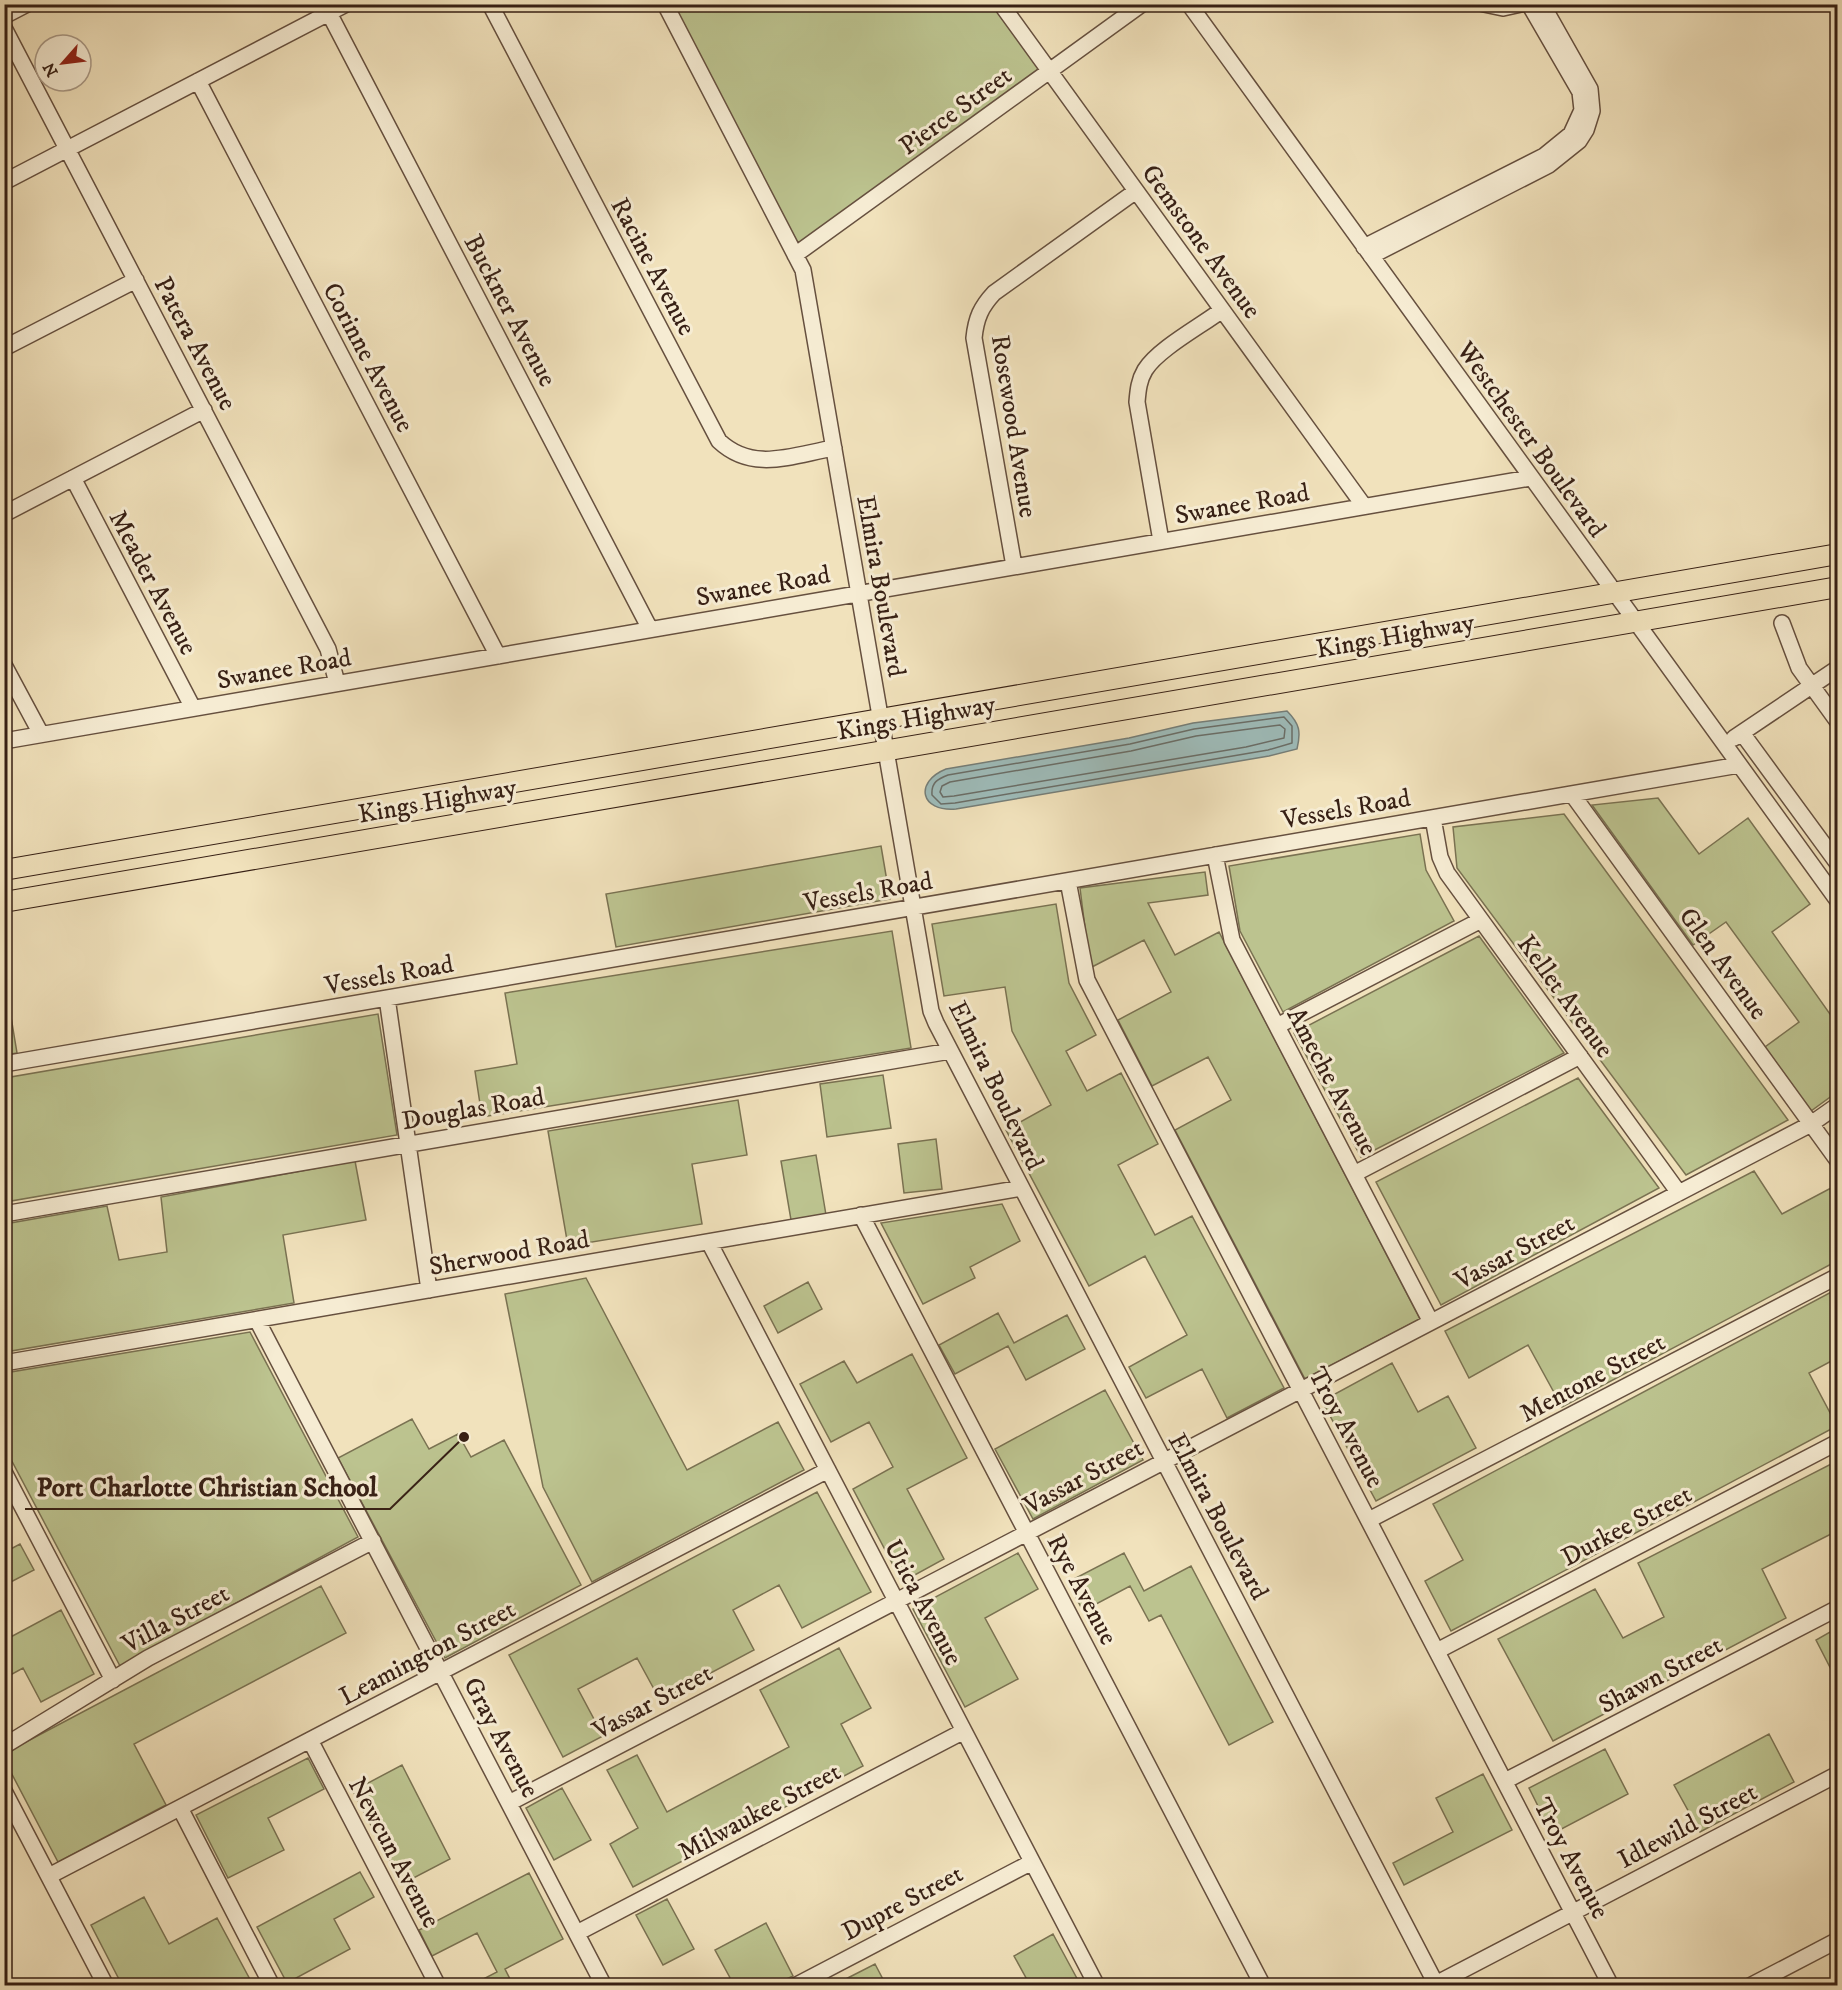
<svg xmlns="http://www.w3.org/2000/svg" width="1842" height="1990" viewBox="0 0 1842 1990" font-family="'IM FELL DW Pica',serif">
<rect width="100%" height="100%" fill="#f1e2bc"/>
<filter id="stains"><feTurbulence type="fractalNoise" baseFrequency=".00333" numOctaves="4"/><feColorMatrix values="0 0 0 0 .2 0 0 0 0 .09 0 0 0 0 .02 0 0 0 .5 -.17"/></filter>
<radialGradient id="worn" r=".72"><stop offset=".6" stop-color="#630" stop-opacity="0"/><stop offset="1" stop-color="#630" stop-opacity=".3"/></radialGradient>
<path fill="#bcc38f" stroke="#7a7252" stroke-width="1.5" d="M680,4L992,5L1041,71L797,248L673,8Z
M1658,798L1699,854L1748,818L1810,904L1772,932L1837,1024V1092L1811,1111L1765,1047L1799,1022L1726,922L1693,945L1592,805Z
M1564,814L1788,1120L1686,1175L1457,868L1453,827Z
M1420,834L1426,870L1454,921L1283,1012L1240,931L1229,866Z
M881,846L890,899L616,947L606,894Z
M1205,872L1208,895L1148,903L1175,955L1219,932L1420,1319L1305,1379L1175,1130L1231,1100L1208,1057L1152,1086L1118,1020L1171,992L1144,940L1090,968L1080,888Z
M1056,904L1069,983L1096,1035L1066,1051L1087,1091L1121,1073L1158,1144L1118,1165L1155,1235L1192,1216L1284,1388L1227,1418L1202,1369L1146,1398L1129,1367L1187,1335L1145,1256L1089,1286L1006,1130L1051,1105L1012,1031L1005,987L944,996L932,924Z
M892,931L911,1048L482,1117L475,1071L517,1064L505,993Z
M1479,936L1564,1053L1361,1157L1294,1033Z
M5,993H7L17,1053L5,1055Z
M378,1014L397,1135L5,1202V1078Z
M883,1075L891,1128L827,1137L820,1084Z
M1578,1078L1659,1188L1441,1305L1376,1182Z
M738,1100L747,1155L692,1164L702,1224L568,1246L548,1131Z
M936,1139L942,1189L904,1193L898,1144Z
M816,1155L826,1215L791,1220L781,1161Z
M355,1161L366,1220L283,1235L294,1303L5,1352V1224L107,1206L119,1260L167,1252L161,1197Z
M1754,1171L1782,1214L1831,1188L1837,1196V1261L1562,1407L1528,1345L1469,1378L1445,1331Z
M1002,1204L1020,1241L970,1267L975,1278L923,1304L881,1223Z
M586,1278L687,1470L778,1422L804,1470L592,1582L543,1487L505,1294Z
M808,1282L822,1309L778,1333L764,1306Z
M1837,1289V1358L1809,1373L1837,1426L1451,1631L1425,1581L1463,1560L1433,1504Z
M998,1313L1014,1343L1067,1315L1085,1349L1026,1380L1008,1346L955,1374L939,1345Z
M250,1332L358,1537L120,1666L5,1448V1373Z
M912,1354L967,1458L907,1489L944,1559L902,1582L853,1489L893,1467L869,1422L831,1442L800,1384L844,1361L857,1383Z
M1392,1363L1418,1412L1448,1396L1476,1448L1376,1501L1322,1401Z
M1105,1390L1143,1460L1033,1519L995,1449Z
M412,1419L429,1449L458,1434L471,1457L504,1440L581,1585L445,1658L338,1458Z
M1837,1461V1531L1762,1569L1786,1618L1553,1741L1498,1639L1595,1589L1623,1638L1664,1617L1638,1563Z
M817,1492L871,1592L802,1628L779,1585L733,1610L754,1650L660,1700L637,1658L578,1689L603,1736L563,1757L509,1655Z
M20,1544L34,1570L5,1585V1552Z
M1018,1553L1038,1589L985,1618L1018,1679L965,1707L913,1609Z
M1124,1553L1144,1591L1191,1566L1273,1722L1229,1745L1161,1615L1149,1621L1130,1586L1083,1611L1068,1582Z
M321,1586L346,1633L134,1744L166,1805L58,1862L5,1761V1753Z
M61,1610L94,1674L41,1702L23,1668L5,1678V1640Z
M1837,1628V1681L1816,1640Z
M839,1648L871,1708L841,1724L863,1766L633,1887L610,1844L638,1828L607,1770L637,1755L667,1812L789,1747L760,1690Z
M1769,1734L1794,1782L1700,1832L1674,1785Z
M1605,1749L1628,1794L1552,1834L1529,1788Z
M308,1758L324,1789L268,1818L284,1850L228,1878L196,1815Z
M402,1765L450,1859L402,1884L353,1791Z
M1483,1774L1512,1830L1404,1885L1393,1863L1453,1832L1436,1798Z
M562,1788L591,1840L554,1860L526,1808Z
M360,1872L374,1897L334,1919L350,1949L287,1983L257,1927Z
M529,1873L563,1939L505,1969L513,1985H472L497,1972L477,1933L432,1956L419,1930Z
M144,1897L169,1944L217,1918L253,1985H122L91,1925Z
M667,1899L694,1949L663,1965L636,1915Z
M766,1923L793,1976L774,1985H734L715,1950Z
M1053,1934L1080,1984L1077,1985H1030L1014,1956Z
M875,1964L886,1985H834Z"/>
<path fill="#9ebcba" stroke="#757e78" stroke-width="1.5" d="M1287,711C1300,724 1301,732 1297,749L1269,756L956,809C920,812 914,782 946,769L1129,738L1193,723Z"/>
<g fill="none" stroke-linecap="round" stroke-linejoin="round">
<path stroke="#6a6e68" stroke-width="1.5" d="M1284,717L1292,726V743L1268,750L955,803L941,804L932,795C931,782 938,779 948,775L1130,744L1194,729Z
M1280,725L1285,729L1284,738L1246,747L954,796L943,797L940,792L942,786L950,782L1131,751L1196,736Z"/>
<defs>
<path id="minor" d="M490,4L719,441C753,473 793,455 834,448
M665,4L803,270L931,1011L936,1023L1437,1986
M1001,4L1364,506
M1189,4L1838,901
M1484,4L1503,8L1521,4
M329,13L650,629
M4,16L27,4
M4,28L328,649L337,683
M198,81L498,656
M4,182L346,4
M1364,247L1544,156L1571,134L1582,110L1580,92L1529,4
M795,255L1142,4
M1371,256L1549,165L1579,141L1586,130L1592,111L1590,89L1542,4
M4,348L136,280
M73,478L193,708
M4,514L204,410
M1161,541L1137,402C1138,390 1139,380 1145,370C1158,349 1201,326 1222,310
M1014,566L974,338C976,318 981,307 994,293L1136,191
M1782,623L1799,668L1838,722
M4,665L41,734
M1742,733L1838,864
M1734,738L1838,668
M4,741L1530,478
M1572,794L1838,1161
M1433,818L1440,857L1447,873L1679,1193
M1215,855L1232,940L1431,1322
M1068,881L1087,980L1611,1986
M387,998L429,1290
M1277,1026L1481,920
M4,1064L1739,765
M1354,1174L1580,1056
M4,1214L950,1051
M861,1215L1263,1986
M709,1242L1097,1986
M257,1320L604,1986
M4,1363L1021,1188
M4,1472L113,1680
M1369,1520L1838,1276
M1437,1651L1838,1442
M310,1740L438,1986
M4,1746L148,1658L373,1541
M1505,1781L1838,1608
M4,1791L106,1986
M509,1803L1811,1124L1838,1105
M180,1808L272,1986
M49,1876L828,1470
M577,1933L964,1731
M795,1986L1032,1862
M1432,1986L1838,1774
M1750,1986L1838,1940"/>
<path id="major" d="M4,870L1838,554
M4,902L1838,587"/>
</defs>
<use href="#minor" stroke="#66503f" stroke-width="18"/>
<use href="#major" stroke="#372015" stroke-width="22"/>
<use href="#minor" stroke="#f6ecd3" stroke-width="15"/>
<use href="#major" stroke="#f1e2bc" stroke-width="20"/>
</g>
<g text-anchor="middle" stroke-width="6" stroke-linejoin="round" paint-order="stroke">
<g font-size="26" fill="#372015" stroke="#f6ecd3">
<text transform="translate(955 110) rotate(-36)" y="9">Pierce Street</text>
<text transform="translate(1202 241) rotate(54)" y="9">Gemstone Avenue</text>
<text transform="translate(654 266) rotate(62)" y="9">Racine Avenue</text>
<text transform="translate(511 310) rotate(62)" y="9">Buckner Avenue</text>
<text transform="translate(196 343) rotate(62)" y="9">Patera Avenue</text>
<text transform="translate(369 357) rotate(62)" y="9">Corinne Avenue</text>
<text transform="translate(1015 426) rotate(81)" y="9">Rosewood Avenue</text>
<text transform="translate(1532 439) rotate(54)" y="9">Westchester Boulevard</text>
<text transform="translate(1242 503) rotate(-10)" y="9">Swanee Road</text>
<text transform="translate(154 582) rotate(62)" y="9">Meader Avenue</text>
<text transform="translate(763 585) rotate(-10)" y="9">Swanee Road</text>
<text transform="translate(882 586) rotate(80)" y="9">Elmira Boulevard</text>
<text transform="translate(1395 635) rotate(-10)" y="9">Kings Highway</text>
<text transform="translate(284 668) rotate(-10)" y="9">Swanee Road</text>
<text transform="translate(916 717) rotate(-10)" y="9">Kings Highway</text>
<text transform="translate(437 800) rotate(-10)" y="9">Kings Highway</text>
<text transform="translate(1346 808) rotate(-10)" y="9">Vessels Road</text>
<text transform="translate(868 891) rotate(-10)" y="9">Vessels Road</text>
<text transform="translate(1724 963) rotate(54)" y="9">Glen Avenue</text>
<text transform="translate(389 974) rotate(-10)" y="9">Vessels Road</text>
<text transform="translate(1566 996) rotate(54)" y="9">Kellet Avenue</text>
<text transform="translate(1333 1081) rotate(62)" y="9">Ameche Avenue</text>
<text transform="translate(997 1085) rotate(64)" y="9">Elmira Boulevard</text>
<text transform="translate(473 1108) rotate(-10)" y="9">Douglas Road</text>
<text transform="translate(1514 1251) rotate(-28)" y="9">Vassar Street</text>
<text transform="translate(509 1252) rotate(-10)" y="9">Sherwood Road</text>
<text transform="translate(1592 1377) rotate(-28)" y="9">Mentone Street</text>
<text transform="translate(1347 1427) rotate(62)" y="9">Troy Avenue</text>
<text transform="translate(1083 1476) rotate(-28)" y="9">Vassar Street</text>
<text transform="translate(1219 1516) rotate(62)" y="9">Elmira Boulevard</text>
<text transform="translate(1626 1525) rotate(-28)" y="9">Durkee Street</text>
<text transform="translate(1083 1589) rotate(62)" y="9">Rye Avenue</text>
<text transform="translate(924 1602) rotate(62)" y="9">Utica Avenue</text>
<text transform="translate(175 1618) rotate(-28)" y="9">Villa Street</text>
<text transform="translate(427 1652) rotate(-28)" y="9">Leamington Street</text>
<text transform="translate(1660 1674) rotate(-28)" y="9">Shawn Street</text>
<text transform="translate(652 1701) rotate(-28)" y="9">Vassar Street</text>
<text transform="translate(502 1737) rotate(62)" y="9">Gray Avenue</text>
<text transform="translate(759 1811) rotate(-28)" y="9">Milwaukee Street</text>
<text transform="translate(1687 1825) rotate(-28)" y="9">Idlewild Street</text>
<text transform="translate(395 1852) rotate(62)" y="9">Newcun Avenue</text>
<text transform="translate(1572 1858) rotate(62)" y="9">Troy Avenue</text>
<text transform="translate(902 1902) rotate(-28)" y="9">Dupre Street</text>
</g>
</g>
<path fill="none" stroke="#372015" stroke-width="2" d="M464 1437L390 1509H25"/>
<circle fill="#372015" stroke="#f6ecd3" stroke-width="2" cx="464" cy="1437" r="6"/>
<g font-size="27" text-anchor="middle" font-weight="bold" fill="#372015" stroke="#f6ecd3" stroke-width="6" stroke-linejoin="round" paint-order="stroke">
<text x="207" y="1496">Port Charlotte Christian School</text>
</g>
<rect width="1842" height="1990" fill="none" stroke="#f1e2bc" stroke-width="24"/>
<rect x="6" y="6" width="1830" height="1978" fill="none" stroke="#372015" stroke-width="3"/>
<rect x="12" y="12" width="1818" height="1966" fill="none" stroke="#372015" stroke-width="1.5"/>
<g transform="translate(63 63) rotate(242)"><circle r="28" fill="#f6ecd3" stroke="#aa9a87" stroke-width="1.5"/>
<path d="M0-4.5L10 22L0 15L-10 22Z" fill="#8f2418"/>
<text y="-9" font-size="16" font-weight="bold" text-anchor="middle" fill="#372015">N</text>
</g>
<rect width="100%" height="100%" filter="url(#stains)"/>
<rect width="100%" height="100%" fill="url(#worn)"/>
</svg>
